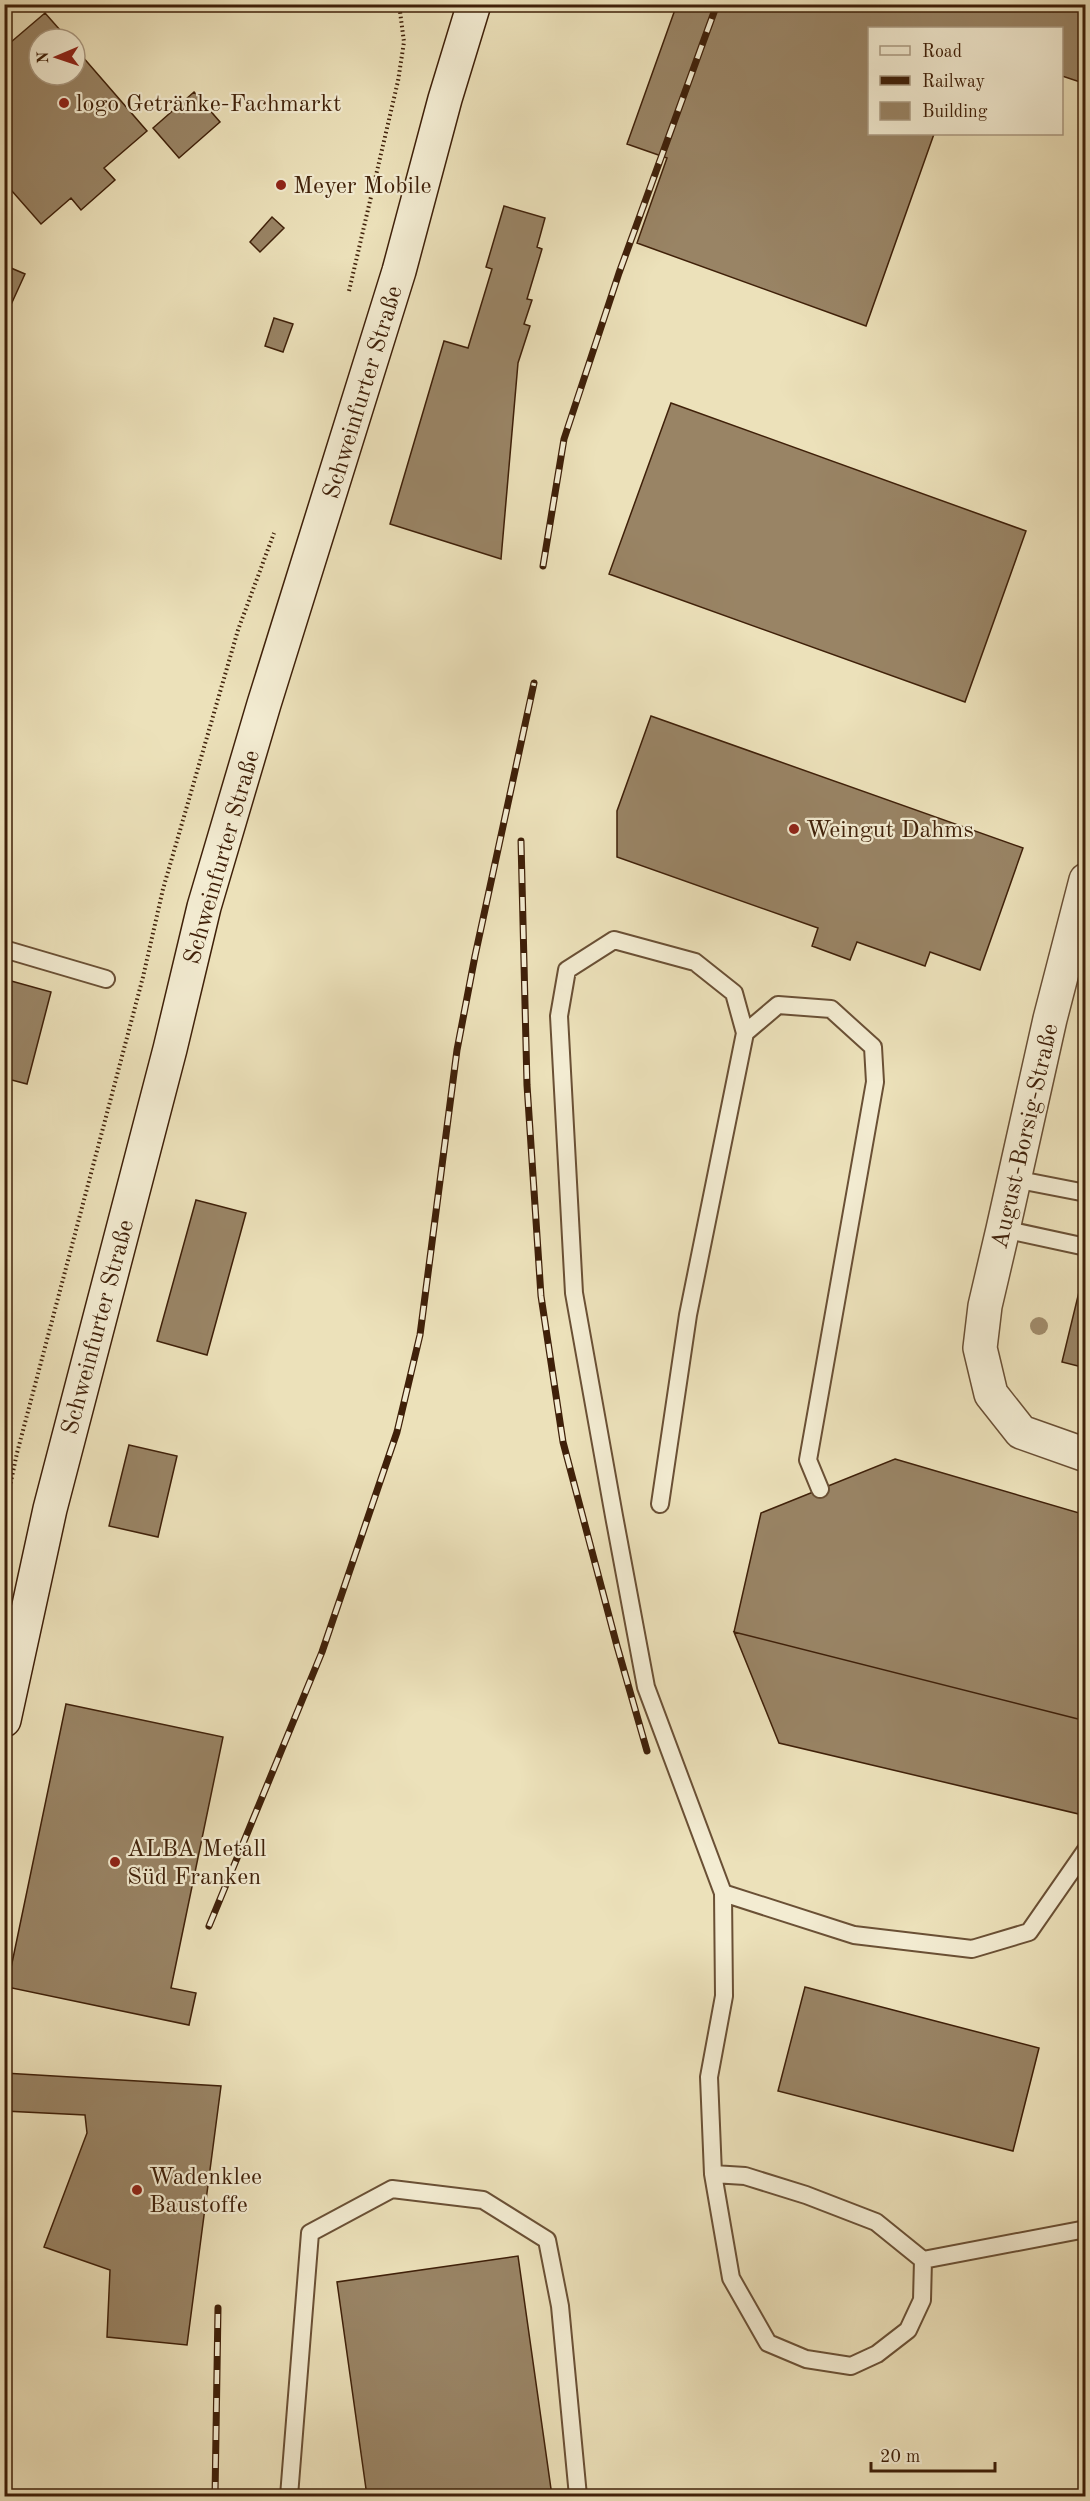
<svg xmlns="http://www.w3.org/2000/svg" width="1090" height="2501" viewBox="0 0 1090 2501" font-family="'Old Standard TT',serif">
<rect width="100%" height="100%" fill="#ece1ba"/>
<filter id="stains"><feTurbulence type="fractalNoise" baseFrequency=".00333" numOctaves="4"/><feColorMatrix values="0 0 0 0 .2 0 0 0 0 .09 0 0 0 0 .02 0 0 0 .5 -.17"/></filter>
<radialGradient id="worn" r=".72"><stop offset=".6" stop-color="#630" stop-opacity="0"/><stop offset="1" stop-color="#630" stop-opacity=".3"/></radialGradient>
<path fill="#998465" stroke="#3f2009" stroke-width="1.5" d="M677,4H1086V84L1062,76V28H870V134H934L866,326L637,243L667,158L627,144Z
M45,13L68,39H39V75H75V48L147,131L104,168L115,180L81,210L71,198L41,224L4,182V48Z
M194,92L220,122L179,158L153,128Z
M504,206L545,218L537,247L542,249L527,299L532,300L524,324L530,326L518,363L501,559L390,524L444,341L468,348L492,269L486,267Z
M272,217L284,228L260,252L250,242Z
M4,265L25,274L4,320Z
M274,318L293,324L283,352L265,346Z
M671,403L1026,531L965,702L609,574Z
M651,716L1023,848L980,970L930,952L925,966L857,942L850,960L812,946L818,928L617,857V811Z
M4,979L51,992L27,1084L4,1078Z
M196,1200L246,1213L207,1355L157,1341Z
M1086,1263V1368L1062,1362Z
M129,1445L177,1456L158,1537L109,1526Z
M895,1459L1086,1515V1721L734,1632L761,1513Z
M734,1632L1086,1721V1807L1083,1815L779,1743Z
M66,1704L223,1737L171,1988L196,1993L189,2025L7,1987Z
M805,1987L1039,2048L1013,2151L778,2091Z
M4,2073L221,2086L187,2345L107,2337L110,2270L44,2247L87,2133L85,2115L4,2111Z
M518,2256L552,2496H367L337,2282Z"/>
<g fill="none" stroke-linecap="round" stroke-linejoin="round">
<defs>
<path id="lane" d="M4,949L106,979
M745,1033L734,993L695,962L614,940L567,970L559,1016L574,1293L614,1516L646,1687L723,1893L854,1935L972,1949L1029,1932L1086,1850
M1014,1179L1086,1193
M1003,1229L1086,1247
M660,1504L688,1315L745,1033L778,1005L831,1009L873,1047L875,1082L808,1460L820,1489
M723,1893L724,1996L709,2077L713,2174L745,2176L806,2195L876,2222L923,2260L1086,2229
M713,2174L731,2278L768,2343L806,2359L851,2366L877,2354L908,2330L922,2300L923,2260
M289,2496L310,2233L392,2189L483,2200L547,2240L560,2306L578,2496"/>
<path id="street" d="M1086,880L1050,1019L1003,1229L985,1306L980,1348L991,1394L1021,1432L1086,1455"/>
<path id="secondary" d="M4,1720L50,1509L170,1049L204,907L264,704L399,271L445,99L474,4"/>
</defs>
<use href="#lane" stroke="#6a5035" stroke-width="20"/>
<use href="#street" stroke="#6a5035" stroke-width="36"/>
<use href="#secondary" stroke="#3f2009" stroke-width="36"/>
<path stroke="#3f2009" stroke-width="4" stroke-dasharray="1.5 3" stroke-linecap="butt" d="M349,291L398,81L404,42L399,4
M4,1514L17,1453L143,977L163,889L238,630L274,533"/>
<use href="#lane" stroke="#f3ecd2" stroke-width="16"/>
<use href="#street" stroke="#f3ecd2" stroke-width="33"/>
<use href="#secondary" stroke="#f3ecd2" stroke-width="33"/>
<defs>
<path id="rail" d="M543,566L564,439L619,273L717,4
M521,841L527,1085L541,1296L563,1442L617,1646L647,1751
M209,1926L322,1652L397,1432L420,1335L457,1050L475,956L534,683
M215,2496L218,2308"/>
</defs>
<use href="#rail" stroke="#3f2009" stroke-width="7"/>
<use href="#rail" stroke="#f3ecd2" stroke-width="4.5" stroke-dasharray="14" stroke-linecap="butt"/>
</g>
<circle fill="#a18d6d" cx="1039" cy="1326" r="9"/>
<g fill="#8f2418" stroke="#f3ecd2" stroke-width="2">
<circle cx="64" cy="103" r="6"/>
<circle cx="281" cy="185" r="6"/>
<circle cx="794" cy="829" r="6"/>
<circle cx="115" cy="1862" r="6"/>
<circle cx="137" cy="2190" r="6"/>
</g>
<g text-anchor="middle" stroke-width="4.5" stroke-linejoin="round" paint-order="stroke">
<g font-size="24" fill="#3f2009" stroke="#f3ecd2" text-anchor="start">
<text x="76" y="111">logo Getränke-Fachmarkt</text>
<text x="293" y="193">Meyer Mobile</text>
<text x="806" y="837">Weingut Dahms</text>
<text x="127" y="1856">ALBA Metall<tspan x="127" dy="28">Süd Franken</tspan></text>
<text x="149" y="2184">Wadenklee<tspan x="149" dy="28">Baustoffe</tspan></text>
</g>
<g font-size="24" fill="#3f2009" stroke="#f3ecd2">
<text transform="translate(362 392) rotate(-73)" y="8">Schweinfurter Straße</text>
<text transform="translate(221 857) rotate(-74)" y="8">Schweinfurter Straße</text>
<text transform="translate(1024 1136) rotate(-77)" y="8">August-Borsig-Straße</text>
<text transform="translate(97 1327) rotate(-75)" y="8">Schweinfurter Straße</text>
</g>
</g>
<rect width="1090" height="2501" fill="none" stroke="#ece1ba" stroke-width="24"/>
<rect x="6" y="6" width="1078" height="2489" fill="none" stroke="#3f2009" stroke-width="3"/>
<rect x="12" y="12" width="1066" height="2477" fill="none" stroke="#3f2009" stroke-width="1.5"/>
<rect x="868" y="27" width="195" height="108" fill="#f3ecd2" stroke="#ab9a82" stroke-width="1.5"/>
<rect x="880" y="46" width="30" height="9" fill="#f3ecd2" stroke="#ab9a82" stroke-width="1.5"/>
<text x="922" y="57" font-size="18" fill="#3f2009">Road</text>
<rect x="880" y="76" width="30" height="9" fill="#3f2009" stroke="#ab9a82" stroke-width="1.5"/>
<text x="922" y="87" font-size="18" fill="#3f2009">Railway</text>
<rect x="880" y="102" width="30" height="18" fill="#998465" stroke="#ab9a82" stroke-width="1.5"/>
<text x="922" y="117" font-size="18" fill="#3f2009">Building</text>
<g transform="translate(57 57) rotate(268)"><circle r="28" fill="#f3ecd2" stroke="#ab9a82" stroke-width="1.5"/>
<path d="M0-4.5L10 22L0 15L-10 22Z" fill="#8f2418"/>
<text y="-9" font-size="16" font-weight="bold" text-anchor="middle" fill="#3f2009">N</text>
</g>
<path d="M871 2462v9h124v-9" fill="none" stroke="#3f2009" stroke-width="3"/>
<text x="880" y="2462" font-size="18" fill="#3f2009" stroke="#f3ecd2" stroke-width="4.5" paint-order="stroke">20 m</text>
<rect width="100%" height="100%" filter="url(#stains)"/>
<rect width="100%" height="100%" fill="url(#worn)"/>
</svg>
